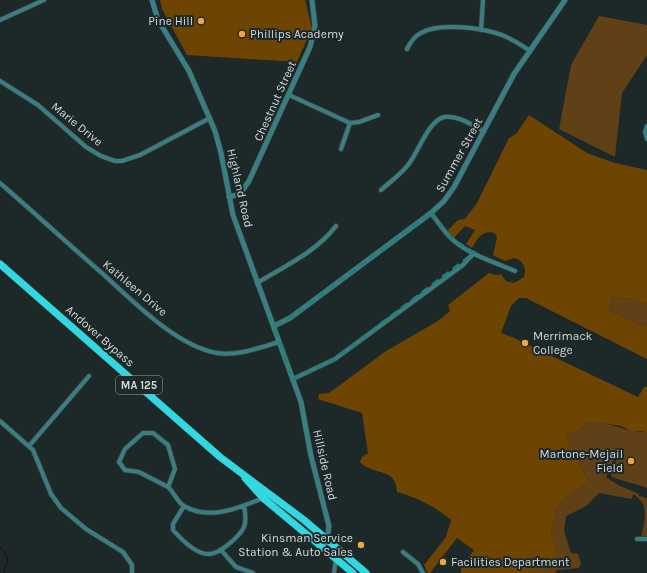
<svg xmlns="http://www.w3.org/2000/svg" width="647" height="573" viewBox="0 0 647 573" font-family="Karla,sans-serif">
<rect width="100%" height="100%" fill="#1d2829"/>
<path fill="#604017" d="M599,16L647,25V55L622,93L615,157L559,129L571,65Z
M612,297L631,299L647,304V327L610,311L609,302Z
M589,422C605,421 620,428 635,432C639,433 642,431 647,433V488C635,483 624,482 612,477L611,474L616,460L614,459L606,477L618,485L639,494V496L647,498V536L641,537C643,529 647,512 643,504C641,500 637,498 634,494L631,499L599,493L586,506L566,516L564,531L571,553L578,554L581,563L579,568L557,570L555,573H528L558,553L551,532L556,510L567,495L589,482L566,437L567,434L576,431Z"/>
<path fill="#6d4401" d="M160,0H305L312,28L297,62L187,55L162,9Z
M529,115L587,153L615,163L647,170V304L631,299L612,297L609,302L610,311L647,327V359L526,298H519L511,306L501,333L512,337L638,397L644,387H647V433L642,431L633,432L621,426L595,422H589L576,431L567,434L566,437L589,482L567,495L556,510L551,532L558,553L555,562L528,573H461V568L474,550L457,538L430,573H428L424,565L446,537L451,520C436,507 416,497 397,492C396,466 374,477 360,462L362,457L368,453L362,413L318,399L319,394L329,393L386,351L438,321L450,311L448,305L489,273L496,275L501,274L506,281L514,283L524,277C527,268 523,260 514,258L505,261L493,255L497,238L495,233C482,230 478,238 472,248L466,244L475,230L465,226L454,238L447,231L458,220L465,219L477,203L509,138L516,134Z"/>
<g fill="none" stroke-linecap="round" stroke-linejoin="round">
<path stroke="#1e1002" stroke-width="1" d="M0,547L8,558L4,573"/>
<defs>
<path id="minor" d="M0,20L44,0
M481,30L483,0
M407,49C410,43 414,36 421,33C439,22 483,28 502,35C512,39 521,45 529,50
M0,81L38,105L86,147L101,156L115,161H122L140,155L210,118
M289,95L350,123L359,122L378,115
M647,126L645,132L647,139
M341,149L350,123
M0,183C35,213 68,244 103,274C133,301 176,346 217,353C238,356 259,348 279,342
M381,190C390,182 400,175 408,165C418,153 428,121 444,117C458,115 472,125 484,131
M431,213C438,222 444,232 453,240C470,255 494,262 515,271
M257,283C285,266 316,252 336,226
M293,379L335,359L463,265L474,253
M0,421L33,450L51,494L61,508L86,529L123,552L132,565V573
M143,433H153L168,445L175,469L168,487L139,472L125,470L119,462L125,449Z
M29,446L89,376
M168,487C174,492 177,502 184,506C209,521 239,508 263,498
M184,506L173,524V530C181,539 196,554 208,554C219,555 240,536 244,527C247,519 245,513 244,506
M637,539H647
M221,550L236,567L253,573
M403,552L418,564L423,573
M334,573L336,558L340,551"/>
<path id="tertiary" d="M152,0L158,20L189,71L215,131L221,153L233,215L301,402L311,456L329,526L327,540L323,546
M229,197L240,194L249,181L310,47L315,26L312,0
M274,326L290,318L431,213L444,201L454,187L514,74L565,0"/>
<path id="primary" d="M0,264L220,457L304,520L366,573
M245,478L263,498L353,573"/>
</defs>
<use href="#minor" stroke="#3a4545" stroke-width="5.5"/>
<use href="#tertiary" stroke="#3a4545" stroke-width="6"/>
<use href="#primary" stroke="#3a4545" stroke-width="8"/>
<use href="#minor" stroke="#3b7e81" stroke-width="4"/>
<use href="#tertiary" stroke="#3b7e81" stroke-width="5"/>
<use href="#primary" stroke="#31d8df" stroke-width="7"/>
</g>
<path fill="none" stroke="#238079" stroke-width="3" stroke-dasharray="8 5" stroke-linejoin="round" d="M431,213L452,239L474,253L335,359L293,379L274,326L290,318Z"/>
<g fill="#f1a540" stroke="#1d2829" stroke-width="1.5">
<circle cx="201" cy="21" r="4"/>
<circle cx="242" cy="34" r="4"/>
<circle cx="525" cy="343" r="4"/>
<circle cx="631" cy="461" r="4"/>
<circle cx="361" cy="545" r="4"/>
<circle cx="443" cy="562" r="4"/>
</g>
<g text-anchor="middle" stroke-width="4" stroke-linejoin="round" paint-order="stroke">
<rect fill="#1d2829" stroke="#9da5a6" stroke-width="1" x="116" y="376" width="46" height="18" rx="3"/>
<g font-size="11" font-weight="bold" fill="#d4dbdb">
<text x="139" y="389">MA 125</text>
</g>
<g font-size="12" fill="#d4dbdb" stroke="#1d2829" text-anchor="end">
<text x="193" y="25">Pine Hill</text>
<text x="250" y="38" text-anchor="start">Phillips Academy</text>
<text x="533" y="340" text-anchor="start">Merrimack<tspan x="533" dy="14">College</tspan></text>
<text x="623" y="458">Martone-Mejail<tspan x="623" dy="14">Field</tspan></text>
<text x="353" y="542">Kinsman Service<tspan x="353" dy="14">Station &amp; Auto Sales</tspan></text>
<text x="451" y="566" text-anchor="start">Facilities Department</text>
</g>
<g font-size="12" fill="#d4dbdb" stroke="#1d2829">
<text transform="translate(275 101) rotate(-66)" y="4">Chestnut Street</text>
<text transform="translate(77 124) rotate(39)" y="4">Marie Drive</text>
<text transform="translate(459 155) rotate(-61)" y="4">Summer Street</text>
<text transform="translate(240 188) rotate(77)" y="4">Highland Road</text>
<text transform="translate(135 288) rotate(40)" y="4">Kathleen Drive</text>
<text transform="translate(100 336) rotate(41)" y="4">Andover Bypass</text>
<text transform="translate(325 465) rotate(77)" y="4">Hillside Road</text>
</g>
</g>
</svg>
